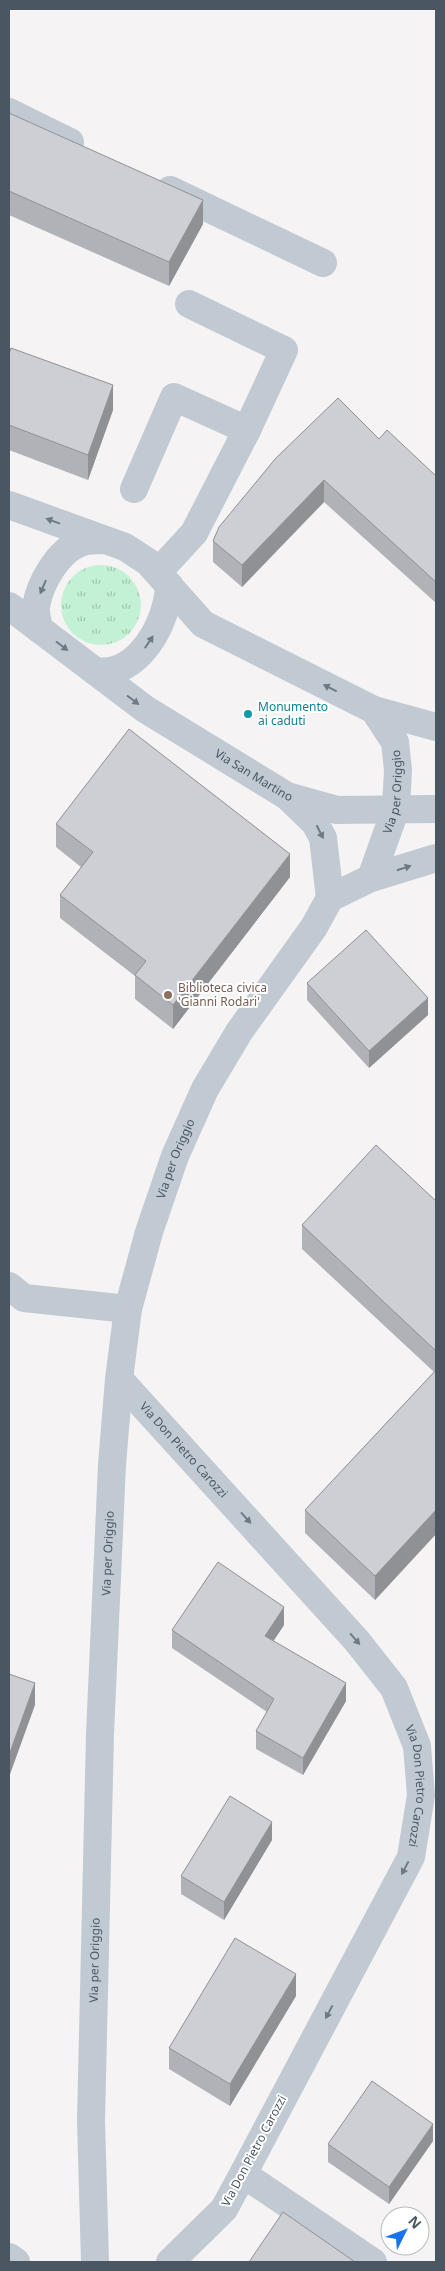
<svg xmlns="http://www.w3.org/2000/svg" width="445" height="2271" viewBox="0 0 445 2271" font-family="'Noto Sans',sans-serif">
<defs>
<pattern id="grass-tufts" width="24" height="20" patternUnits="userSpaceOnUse" patternTransform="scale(1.25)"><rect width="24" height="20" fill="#c3f1d5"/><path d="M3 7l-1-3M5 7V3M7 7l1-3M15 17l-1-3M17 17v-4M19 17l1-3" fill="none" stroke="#a0c6b0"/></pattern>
</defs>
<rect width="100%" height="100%" fill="#f5f3f3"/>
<path fill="url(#grass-tufts)" d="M61 605a40 40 0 1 1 80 0a40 40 0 1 1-80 0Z"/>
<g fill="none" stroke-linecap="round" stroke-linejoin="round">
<g stroke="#c1cad2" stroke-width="28">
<path d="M9,112L70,142"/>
<path d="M170,190L323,263"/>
<path d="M134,489L174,397L247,430"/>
<path d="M9,505L125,547L148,562L203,624L374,710L436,727"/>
<path d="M158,572L194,533L247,430L284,350L189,304"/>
<path id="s1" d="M9,606L145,709L287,796L337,810L436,809"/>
<path d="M39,629C38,622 35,613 36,606C40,583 58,551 80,543C87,540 97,540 104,540"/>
<path d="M95,671C138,678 168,622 169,585"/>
<path d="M289,798L315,823L323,838L330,898"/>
<path id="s2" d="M371,878L396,808L398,770L395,742L374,710"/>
<path d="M9,1286L24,1298L128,1309"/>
<path id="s3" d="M119,1379L357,1641L394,1688L417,1746L421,1795L411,1857L243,2174L224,2209L170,2262"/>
<path d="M243,2174L373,2262"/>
<path d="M9,2257L16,2262"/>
<path id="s4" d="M95,2262L91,2120L100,1734L112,1465L119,1379L128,1309L149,1232L175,1156L205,1089L239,1032L314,927L330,898L371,878L436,858"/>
</g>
</g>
<path fill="#b0b2b7" d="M9,113L203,224L169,286L9,215Z
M9,354L113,410L88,480L9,450Z
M379,439L436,476V603L324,502L242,587L213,562V541Z
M56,824L290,877L173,1029L135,999V976L60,918V895L81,867L56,847Z
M307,983L428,1015L369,1068L307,1000Z
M436,1201V1534L375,1600L305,1533V1510L434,1372L302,1249V1225Z
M284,1625L273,1641L346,1701L303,1775L256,1749V1731L267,1712L172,1648V1630Z
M272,1840L224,1920L181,1894V1876Z
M296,1996L230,2106L169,2069V2048Z
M433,2141L389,2204L328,2162V2144Z"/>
<path fill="#909195" d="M203,200V224L169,286V262Z
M113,385V410L88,480V455Z
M324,480V502L242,587V565Z
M290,854V877L173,1029V1005Z
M428,998V1015L369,1068V1051Z
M436,1510V1534L375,1600V1576Z
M284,1607V1625L265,1654V1636Z
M35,1683V1705L9,1777V1755Z
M346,1683V1701L303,1775V1758Z
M272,1822V1840L224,1920V1902Z
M296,1974V1996L230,2106V2084Z
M433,2124V2141L389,2204V2187Z"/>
<path fill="#cdcfd5" stroke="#909195" d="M9,113L203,200L169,262L9,191Z
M11,348L113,385L88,455L9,425V354Z
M338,398L379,439L387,430L436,476V582L324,480L242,565L213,541L219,527L276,458Z
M129,729L290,854L173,1005L135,975L146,961L60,895L93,852L56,824Z
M366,930L428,998L369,1051L307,983Z
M376,1145L436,1201V1351L302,1225Z
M436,1370V1510L375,1576L305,1510Z
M218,1562L284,1607L265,1636L346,1683L303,1758L256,1731L274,1699L172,1630Z
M9,1674L35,1683L9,1755Z
M230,1796L272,1822L224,1902L181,1876Z
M235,1938L296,1974L230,2084L169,2048Z
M372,2081L433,2124L389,2187L328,2144Z
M283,2212L355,2262H249Z"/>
<defs><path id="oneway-solid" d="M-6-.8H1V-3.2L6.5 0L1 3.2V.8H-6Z" transform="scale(1.25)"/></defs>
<g fill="#6e7983">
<use href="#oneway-solid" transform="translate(53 521) rotate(-160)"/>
<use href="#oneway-solid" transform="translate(43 587) rotate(113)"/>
<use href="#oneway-solid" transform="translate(149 642) rotate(-56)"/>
<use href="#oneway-solid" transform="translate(62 646) rotate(37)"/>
<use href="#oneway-solid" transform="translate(330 688) rotate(-153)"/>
<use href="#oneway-solid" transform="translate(133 700) rotate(37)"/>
<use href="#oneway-solid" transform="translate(320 832) rotate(63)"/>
<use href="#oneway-solid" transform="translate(404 868) rotate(-18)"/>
<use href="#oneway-solid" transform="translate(246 1518) rotate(48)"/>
<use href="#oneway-solid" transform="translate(355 1639) rotate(49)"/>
<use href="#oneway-solid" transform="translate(405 1868) rotate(118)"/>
<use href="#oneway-solid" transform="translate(329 2012) rotate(118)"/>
</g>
<circle fill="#0f9aa8" stroke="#fff" stroke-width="2" cx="248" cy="714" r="5"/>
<circle fill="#8d6e63" stroke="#fff" stroke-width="2" cx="168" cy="995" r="5"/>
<g text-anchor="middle" stroke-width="4" stroke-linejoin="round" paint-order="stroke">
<g font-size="12" fill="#0d838f" stroke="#fff" text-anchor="start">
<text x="258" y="711">Monumento<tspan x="258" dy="14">ai caduti</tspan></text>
</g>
<g font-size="12" fill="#4a5661" stroke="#fff">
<text dy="4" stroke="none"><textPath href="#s1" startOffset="298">Via San Martino</textPath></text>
<text dy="4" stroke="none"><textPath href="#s2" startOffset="90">Via per Origgio</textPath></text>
<text dy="4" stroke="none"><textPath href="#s4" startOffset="1112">Via per Origgio</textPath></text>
<text dy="4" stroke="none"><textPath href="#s3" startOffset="96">Via Don Pietro Carozzi</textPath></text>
<text dy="4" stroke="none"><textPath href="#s4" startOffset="709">Via per Origgio</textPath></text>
<text dy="4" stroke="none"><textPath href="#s3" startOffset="516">Via Don Pietro Carozzi</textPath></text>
<text dy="4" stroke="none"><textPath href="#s4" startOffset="302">Via per Origgio</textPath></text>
<text transform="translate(254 2151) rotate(-62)" y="4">Via Don Pietro Carozzi</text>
</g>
<g font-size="12" fill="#785e54" stroke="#fff" text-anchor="start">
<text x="178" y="992">Biblioteca civica<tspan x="178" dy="14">'Gianni Rodari'</tspan></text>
</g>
</g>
<rect width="445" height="2271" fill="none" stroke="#4a5661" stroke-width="20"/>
<g transform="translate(405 2231) rotate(48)"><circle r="24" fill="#ffffff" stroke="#b7bbc0"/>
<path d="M0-4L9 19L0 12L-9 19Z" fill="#1a73e8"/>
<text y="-8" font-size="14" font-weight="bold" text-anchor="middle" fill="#4a5661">N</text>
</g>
</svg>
